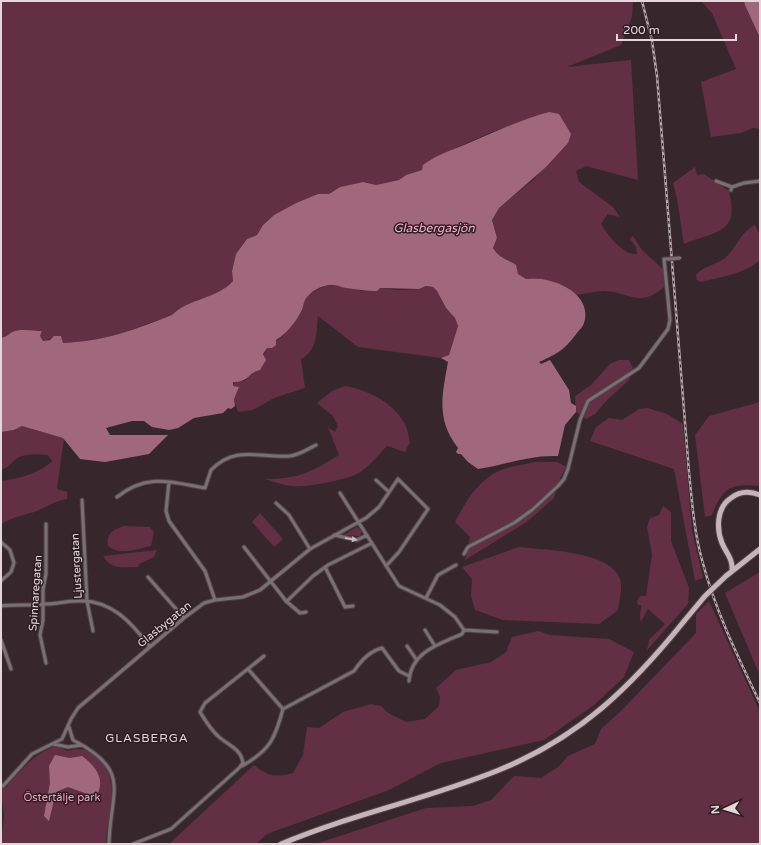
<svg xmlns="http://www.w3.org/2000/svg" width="761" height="845" viewBox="0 0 761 845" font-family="'Varela Round',sans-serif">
<rect width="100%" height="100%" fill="#37272d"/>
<path fill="#622f44" d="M1,1H633L632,17L621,45L567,67L631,60L638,180L586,166L576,171L579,182L613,207L620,217L608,214L601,224C608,235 622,255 637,254L636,247L630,239L633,236L642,250L663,269L666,275L665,286C640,309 630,292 604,291C595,291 585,294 576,295C563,285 543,276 526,279L518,274L512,263C504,262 498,255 493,248L497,238L492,220L499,208L533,180L568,143L549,112L492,132L458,147L422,170L406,175L399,180L376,185L363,182L340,187L329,194H318L296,203L274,215L263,225L257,235L247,239L236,254L232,271L233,281C217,299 189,298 172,315L117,335L91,341L63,343L61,336L43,341L40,336L42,331H13L6,337L1,338Z
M701,1H744L760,38V129L753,128L741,133L711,137L701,82L736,69L712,13Z
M695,167L697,175L704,174L729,191C740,235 715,231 684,244C680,223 679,203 673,183Z
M755,225L760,235V260C745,274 720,277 701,282L697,280L696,275C703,266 716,265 725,258C737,248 740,232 755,225Z
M335,285L345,288H357L361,291L380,288L397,290L419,289L426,286L433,287L437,291L446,308L455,318L458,326L449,355L441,358L358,347L318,316C316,333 318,350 301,359L305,388L274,398L253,410L238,412L234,399L238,387L232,386L234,382L244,381L256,371L267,348L284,335L302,311L304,302L309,294L325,286Z
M619,360H629L633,368L629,380L608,399L595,414L586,419L576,412L575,396L591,385L610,364Z
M345,386C368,390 393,402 405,424C408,429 408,436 410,442L405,452L387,446C377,456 368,469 355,475C344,480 304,488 292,486C283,485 274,482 265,479C299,479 311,472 339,455L328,427L335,432L338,426L333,416L317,403L332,391Z
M760,402V486C731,483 723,487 712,515L705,517L695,435L709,416Z
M648,408L667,414L683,424L692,530L703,578L695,581L674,469L590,441L596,427L609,418L622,420L639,409Z
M22,426L64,438L57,489L67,492V499C54,501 44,509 31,513C20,516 11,518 1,524V481C17,479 41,473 52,461L48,455C38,454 25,453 16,459C11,463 8,468 1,470V432L14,430Z
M535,462H557L566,467L560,479L554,498L528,521L465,560L470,537L455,522C465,503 478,480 499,471C509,466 524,465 535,462Z
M663,506L671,512V541L689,588L688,604L647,650L649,640L665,624L648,609L641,622C638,614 642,610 641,605H638L637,601L640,596H646L652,555L647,527L650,518L659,515Z
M260,513L283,539L274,547L252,522Z
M124,526L150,527L154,532L151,546C137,549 120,556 108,546C106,533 113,530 124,526Z
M357,527L362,531L360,536L344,535Z
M519,547C544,550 611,551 620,579C623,588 619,601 618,610L599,624L503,620L475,610L471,596L472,579L462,567Z
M157,550L154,557L139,564L138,567C123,567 111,570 103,556Z
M760,572V676L725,593Z
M709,601L760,712V844H315L426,808L473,806L491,800L514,776L541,778L558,767L568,756L595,744L601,729L621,711L696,633V614Z
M538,631L550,635L609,639L634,652L624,677L594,705L544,740L441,763L389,790L267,834L256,844H169L254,765C267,776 276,778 293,773L303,755L307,727L319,728L343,712L371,704L381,706L388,713L406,722L425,719L439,706L440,697L436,688L456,670L491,662L506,652L512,637Z
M53,747H59L67,751C81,748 86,748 98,758C123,782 106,815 106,844H1L4,816L1,789L5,788C20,771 32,756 53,747Z"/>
<path fill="#a1687d" d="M744,1H760V38L745,5Z
M549,112L559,114L571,134L568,143L546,167L499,208L492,220L497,238L493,248C500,259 507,259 516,265L518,274L526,279C549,275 594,292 584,323C583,327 579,330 577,333C564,350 559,353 539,362L541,364L550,360L569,390L571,403L576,406V412L565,425L558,456C527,455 507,465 478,469L468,462L461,454H458L456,452L458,448C436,420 442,395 448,362L441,358L449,355L458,326L455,318L446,308L437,291L433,287L426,286L419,289L380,288L377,291C366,291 356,289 346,288C342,288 338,285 334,285C323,284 310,291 305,300C303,304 303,309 301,312C295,323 286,334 276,340V345L272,348H267L263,354L266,360L260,370C249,372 248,383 233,382V386L239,387L234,399L235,406L231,409L228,408L223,413L194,418L178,428L169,430L152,427L144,421H132L106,428L110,435H168L149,454L105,462L80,459L63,438L22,426L14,430L1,432V338C6,337 8,335 12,332C21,328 33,331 42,331L40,336L43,341L50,340L54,336H61L63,343C106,341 133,330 172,315C189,298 217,299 233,281L232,271L236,254L247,239L257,235L263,225L274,215L296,203L318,194H329L340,187L363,182L376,185L399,180L406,175L422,170L423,165C437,154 456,149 471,142C497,131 522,119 549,112Z
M55,755L70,758L82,756C94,765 105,777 98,793L90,795L68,787L56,792L49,821L44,816L50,783L49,766Z"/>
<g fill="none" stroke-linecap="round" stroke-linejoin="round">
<defs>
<path id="street" d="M716,181L732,187
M731,190L732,187L744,183L760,181
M376,480L389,492
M169,482L166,511L169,521L205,571L215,600
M340,493L399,586L440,605L455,617L464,630
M117,497C147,473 170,482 205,488L211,470C237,444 261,459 290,456C299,455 308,449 316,445
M82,500L87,601L93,631
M276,503L289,515L310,549
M334,535L357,540L367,535
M1,542L10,550L14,563L11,572L1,581
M244,547L286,601L300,613L306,612
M464,554L468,547L514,523L532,510L558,486L564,479L568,469L580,420L588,401L639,368L668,329L670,320L664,259H669
M325,567L345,607L353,606
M148,577L184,618
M426,598L438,575L456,565
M287,601L313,576L328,565L372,543
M1,606C15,604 30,606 44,604C56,604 67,601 78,601C111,599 132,623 150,647
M425,630L435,646
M464,630L497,632
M1,640L11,669
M407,646L416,659
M46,663L40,635L43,620V589L46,574V524
M248,669L283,709
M409,681C411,652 439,644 462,634L464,630
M69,727L73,740C133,771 110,791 109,844
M53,744L68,747L82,745
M242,766C270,750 275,739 283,709L354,671C360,662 370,651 382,648L399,671L409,676
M1,785L3,786L32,754L62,739L71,719L78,708L184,618L204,603L215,600L243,597L260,590L310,549L366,518L379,507L398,479L428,509L399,552L386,566
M133,844L171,829L239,768L243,763C241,748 227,745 218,736C211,730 205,720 200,712L205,703L264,656"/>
<path id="primary" d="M732,571C733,558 726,553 722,543C716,528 717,507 731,498C740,491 750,491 760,495
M726,576L760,549
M281,844C352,814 428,799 499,770C580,737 631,687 685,620"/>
</defs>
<use href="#street" stroke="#534349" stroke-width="5"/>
<use href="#primary" stroke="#534349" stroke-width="7"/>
<use href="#street" stroke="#797073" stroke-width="3"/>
<use href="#primary" stroke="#c6b4ba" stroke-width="5"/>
<defs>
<path id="rail" d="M642,1L652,41L657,76L689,472C692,502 694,531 702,560C715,610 738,657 760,703"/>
</defs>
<use href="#rail" stroke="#b7aaaf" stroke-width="2.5"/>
<use href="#rail" stroke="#2d1d23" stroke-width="1" stroke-dasharray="3" stroke-linecap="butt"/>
<defs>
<path id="street-bridge" d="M669,259L680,258"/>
<path id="primary-bridge" d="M685,620L705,596L726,576"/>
</defs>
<use href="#street-bridge" stroke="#534349" stroke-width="5" stroke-linecap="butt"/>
<use href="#primary-bridge" stroke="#534349" stroke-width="7" stroke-linecap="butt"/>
<use href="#street-bridge" stroke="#797073" stroke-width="3"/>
<use href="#primary-bridge" stroke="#c6b4ba" stroke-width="5"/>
</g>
<defs><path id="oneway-solid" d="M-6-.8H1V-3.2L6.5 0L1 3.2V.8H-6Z"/></defs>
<use fill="#c8bdc1" href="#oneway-solid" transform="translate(351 539) rotate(8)"/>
<g text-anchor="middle" stroke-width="3" stroke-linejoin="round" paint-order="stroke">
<g font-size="11" fill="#e3d7db" stroke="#2d1d23">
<text transform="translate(76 566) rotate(-93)" y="4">Ljustergatan</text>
<text transform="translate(35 593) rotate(-86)" y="4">Spinnaregatan</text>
<text transform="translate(164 624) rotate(-39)" y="4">Glasbygatan</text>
</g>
<g font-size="11" fill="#f6a0c1" stroke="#2d1d23">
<text x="62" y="801">Östertälje park</text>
</g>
<g font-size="12" font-style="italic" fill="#fab4cd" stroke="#2d1d23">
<text x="434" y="232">Glasbergasjön</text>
</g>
<g font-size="12" letter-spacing="1" fill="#e3d7db" stroke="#2d1d23">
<text x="147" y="742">GLASBERGA</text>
</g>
</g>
<rect width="761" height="845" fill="none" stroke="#e3d7db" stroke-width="4"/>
<g transform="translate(725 809) rotate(266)" stroke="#2d1d23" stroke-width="3" paint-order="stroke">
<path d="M0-3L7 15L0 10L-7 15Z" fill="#e3d7db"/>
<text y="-6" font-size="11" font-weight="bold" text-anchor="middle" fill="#e3d7db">N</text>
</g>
<path d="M617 34v6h119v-6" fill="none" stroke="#e3d7db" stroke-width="2"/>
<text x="623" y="34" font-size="12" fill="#e3d7db" stroke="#2d1d23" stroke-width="3" paint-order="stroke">200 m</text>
</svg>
